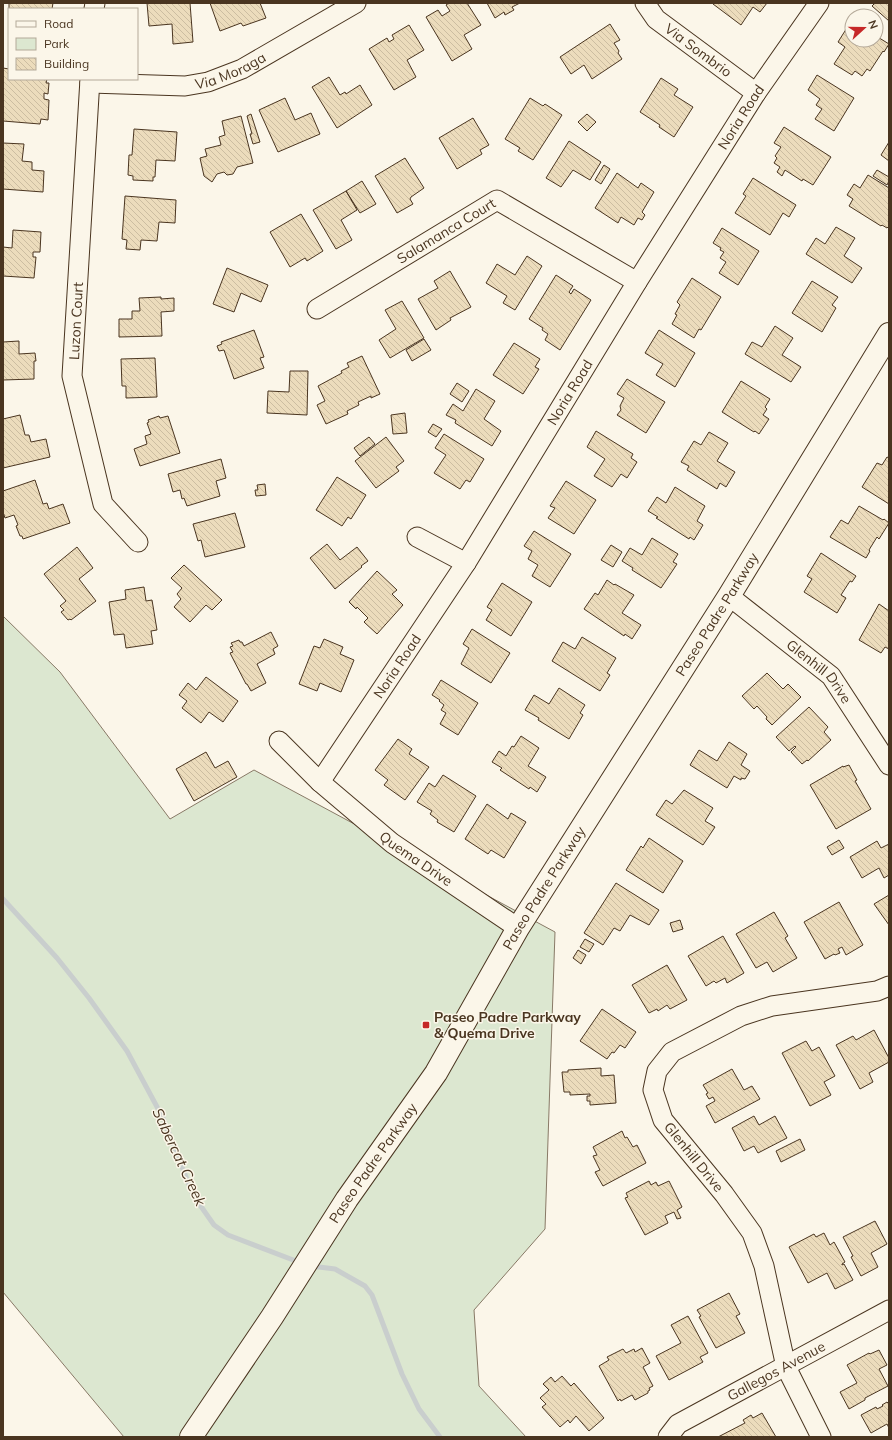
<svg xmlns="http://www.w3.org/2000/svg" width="892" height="1440" viewBox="0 0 892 1440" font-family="Mulish,sans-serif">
<defs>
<pattern id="building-back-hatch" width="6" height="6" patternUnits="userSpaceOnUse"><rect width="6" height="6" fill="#ecdcbc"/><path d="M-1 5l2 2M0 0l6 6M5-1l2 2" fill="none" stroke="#ccbda1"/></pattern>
</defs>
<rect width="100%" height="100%" fill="#fbf6e9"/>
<path fill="#dce7d0" stroke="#887966" d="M3,616L60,672L170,819L254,770L555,932L545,1229L474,1310L479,1386L526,1437H124L3,1292Z"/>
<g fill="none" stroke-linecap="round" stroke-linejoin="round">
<path stroke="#c9cecd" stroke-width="5" d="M3,899L57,958L89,998L127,1051L163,1118L193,1195L214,1225L228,1235L301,1263
M311,1266L335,1269L365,1286L372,1295L402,1374L419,1409L440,1437"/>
</g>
<path fill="url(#building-back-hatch)" stroke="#4a3520" d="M9,3H53L52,9H9V11Z
M147,3H190L193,42L173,44L172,24L149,26Z
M210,3H260L266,18L243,26L241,23L220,31Z
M449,3H467L481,25L464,35L472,49L452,61L426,17L438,10L442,16L450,11L446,5Z
M487,3H520L512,7L514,10L505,15L504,12L495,18Z
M713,3H767L760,12L753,7L741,25L713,4Z
M875,3H889V21L872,6Z
M850,23L852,25V40H876V36L889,44L884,52L883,51L870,71L867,69L862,76L855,71L852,75L834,64L845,47L838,42Z
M610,24L620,40L614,43L619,51L618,53L622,59L592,79L584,65L571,74L560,57Z
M409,25L424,50L407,60L416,77L394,90L369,49L387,38L389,42L394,39L392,35Z
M3,68L9,69V79H47L46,83H49L48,94L44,93V99L49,100L48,120L41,119L40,124L3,121Z
M817,75L854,98L834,131L815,119L822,109L816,105L820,99L808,90Z
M329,77L340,95L345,92L346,94L360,85L372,105L337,128L312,87Z
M661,78L678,89L674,95L693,107L674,137L659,127L660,125L640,112Z
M285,98L295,120L311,113L320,134L278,152L259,110Z
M530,98L543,106L545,104L562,115L533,160L518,151L520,148L505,139Z
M251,114L260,142L253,144L250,134H252L247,116Z
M587,114L596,122L587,131L578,122Z
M241,116L253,163L237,167L233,174L227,175L224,172L217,174L212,182L204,176L200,158L207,156L205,149L221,145L219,137L225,135L222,121Z
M473,118L489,145L480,150L482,154L457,169L439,138Z
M784,127L831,157L813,185L803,179L802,181L785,170L782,176L777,172L780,167L774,163L777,158L775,156L781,147L774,143Z
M134,129L177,132L175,161L156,160L155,177H153V181L133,180V176L128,175L129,155H132Z
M569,141L601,162L590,180L573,170L561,187L546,178Z
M889,142V161L881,155Z
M3,143L24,144L22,161L32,162V170L44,171L43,192L3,189Z
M405,158L424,188L411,197L410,199L413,204L397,213L375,176Z
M604,165L610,169L601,184L595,180Z
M877,170L889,177V181L887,185L873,176Z
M617,173L638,188L641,183L654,192L642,212L645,215L642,220L638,218L634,225L621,217L618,223L595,208Z
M868,175L889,188V226L887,228L882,225L881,226L849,206L853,199L847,195L854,184L860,188Z
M753,178L796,205L789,217L783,213L770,235L735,213L746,196L743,194Z
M362,181L376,204L360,213L346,191Z
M346,191L357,210L341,220L352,240L336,249L313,210Z
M125,196L176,200L175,223L159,222L157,241L141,240L140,250L126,249L127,240L122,239Z
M301,214L323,251L307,261L305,258L290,267L270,232Z
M836,227L855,238L844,256L862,268L852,283L806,254L816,238L825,244Z
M722,228L759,251L738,285L719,273L726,262L720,258L724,252L720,250L721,248L713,243Z
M13,230L41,232L40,252H33V257H36L34,278L3,276V247L12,248Z
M527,256L542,266L515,310L503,303L507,296L486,283L497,264L515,275Z
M227,268L268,285L261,302L241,293L234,312L213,304Z
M450,271L471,307L450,318L451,320L436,330L418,299L438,288L434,281Z
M556,275L573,286L569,292L571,294L574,289L591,300L560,350L545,340L548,334L542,330L543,328L529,319Z
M692,278L721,297L701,330L699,329L694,338L672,324L677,315L675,314L680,305L677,302Z
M812,281L838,297L832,305L836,308L822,332L792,313Z
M161,297V299L174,298V311L161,312L162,336L119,337V319H132V311H140L139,298Z
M402,301L424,338L390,358L379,340L396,329L385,310Z
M775,326L793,338L782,355L801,367L791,382L745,354L752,342L762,347Z
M254,330L264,357L260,358L264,368L234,379L224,350L219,351L217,346L222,344L221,342Z
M659,330L695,353L675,387L656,375L663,364L645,353Z
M424,339L431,350L412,361L406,350Z
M19,341V354L35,353L36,361H34V379L3,380V342Z
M514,343L540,359L535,367L539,369L523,394L493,375Z
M362,356L380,394L371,398V396L358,402L359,405L347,411L348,414L326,424L317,405L325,401L318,386L342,373L341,371L349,367L347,363Z
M155,358L157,397L126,398V386H122L121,359Z
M290,371H308L307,415L267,413L268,391L289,392Z
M627,379L665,402L646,433L617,415L621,410L620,406L624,398L617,394Z
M741,381L770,399L765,407L767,409L763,415L769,419L759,434L755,431L754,432L722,412Z
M457,383L469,391L462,402L450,394Z
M476,389L495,401L484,419L501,431L492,446L455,423L456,420L446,415L453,404L463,411Z
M405,413L407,433L393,434L391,415Z
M20,415L25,435H29L31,442L46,439L50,457L3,468V419Z
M159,416L160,418L168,416L180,453L140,466L134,449L147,444L145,436L151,434L147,423L149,422L148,420Z
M433,424L442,429L436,437L428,432Z
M596,431L633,454L631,458L637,462L627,478L621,474L612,487L594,476L605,459L587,447Z
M709,432L728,443L717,461L735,472L726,487L720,483L717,489L687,470L689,466L681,462L694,441L701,445Z
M444,434L484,459L470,482L466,480L460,489L434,473L446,455L435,448Z
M369,437L375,444L360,456L354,448Z
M386,437L404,461L396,467L399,471L376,488L355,461Z
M887,457L889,458V504L862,487L877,463L882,465Z
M221,459L226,478L216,481L220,496L187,506L184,498L182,499L180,490L173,492L168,474Z
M337,477L366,495L351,519L348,517L342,526L316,510Z
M35,480L43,504L47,503L49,509L63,504L70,523L23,539L22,536H20L16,526L18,525L14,515L5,518L3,512V491Z
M566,481L596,500L574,534L548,518L555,508L550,506Z
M265,484L266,495L256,496L255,490H258L257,485Z
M675,487L705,506L697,521L703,525L694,540L690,537L689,539L656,518L658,517L648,511L657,497L666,503Z
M859,506L883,520L884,519L889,523L879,539L877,537L869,550L870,551L866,558L830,537L841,520L848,524Z
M235,513L245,547L205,557L201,540L198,541L193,524Z
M534,531L571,554L550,587L532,576L538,565L528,559L532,551L524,546Z
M652,538L678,554L673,562L677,564L661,588L632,570L633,568L622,561L630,548L642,555Z
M327,544L340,560L357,547L368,561L361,566L362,567L335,589L310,558Z
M611,545L622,552L613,567L601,560Z
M77,547L93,568L79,579L96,601L71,620L70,619L68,620L61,612L64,610L60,606L66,601L44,574Z
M821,553L856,576L852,582L850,581L841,595L846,598L837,613L804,592L812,579L807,576Z
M184,565L222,600L212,610L206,605L190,622L174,607L181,599L177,594L182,588L171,578Z
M377,571L397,590L392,594L403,605L377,634L364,622L368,618L357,607L356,609L349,602Z
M607,580L614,585L615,584L634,595L622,613L641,625L632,639L625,634L624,636L584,609L595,593L598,595Z
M502,583L532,602L511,636L486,620L492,610L487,607Z
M144,587L146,601L152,600L157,630L151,631L153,644L126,648L124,634L114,635L109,602L126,599L125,590Z
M879,604L889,611V649L885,647L881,653L859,640Z
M472,629L510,653L491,683L461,664L469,648L463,644Z
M271,632L278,646L273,649L275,654L257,664L266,683L251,691L247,684H246L230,653L233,652L230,647L233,646L231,643L239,640L240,642H242L244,646Z
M582,637L616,658L607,673L610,675L600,691L552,661L563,642L575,649Z
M324,639L343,647L340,654L354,660L341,692L320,683L317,691L299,684L314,646L320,648Z
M767,673L783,689L788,684L801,697L772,725L766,719L767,717L757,706L754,709L742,696Z
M206,677L238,701L223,722L209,712L201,723L182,708L187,701L179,695L188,683L196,690Z
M441,680L478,703L458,735L440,724L446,713L441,710L444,705L439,701L440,700L432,695Z
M559,688L585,705L580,713L583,715L569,739L538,720L539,718L525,710L534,695L549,704Z
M809,707L828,727L824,732L831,740L808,761L807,760L802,764L791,752L796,747L795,746L789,751L776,737Z
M521,736L539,748L528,766L546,777L537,792L530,787L529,789L500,770L502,768L492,762L499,751L506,756L512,746L514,747Z
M398,739L412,749L409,754L429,767L405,800L384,785L388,780L375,770Z
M729,742L747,754L741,765L750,771L745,779L741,778V780L734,776L727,788L690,765L699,750L717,761Z
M206,752L215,768L228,761L237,777L194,801L176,769Z
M849,765L857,780L855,781L871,809L836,829L810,785L843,766V767Z
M443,775L476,796L454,832L437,822L438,820L430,814L432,811L417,802L429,783L435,787Z
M684,790L713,808L705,821L715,827L703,845L656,815L666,800L672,804Z
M487,804L508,819L511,813L526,822L504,858L491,850L488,854L465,839Z
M649,838L683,861L663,893L626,870L641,846L643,848Z
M839,840L844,848L832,855L827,847Z
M877,841L881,848L889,844V875L884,878L879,868L862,878L850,857Z
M616,883L659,910L649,925L630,915L620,931L614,928L603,945L584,933Z
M889,895V925L874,904Z
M839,902L863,945L846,955L842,947L838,949L840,953L835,955L834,954L825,959L804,922Z
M774,912L788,936L785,938L797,958L773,972L767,962L756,968L736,934Z
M680,920L683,929L673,932L670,923Z
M723,936L744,973L727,983L725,978L716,983L714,981L706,986L688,956Z
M585,939L594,944L589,952L580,947Z
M578,950L586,955L581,964L573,958Z
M667,965L687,1000L670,1009L667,1005L658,1011L657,1009L649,1013L632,985Z
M602,1009L636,1032L625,1048L620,1045L614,1053L612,1052L607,1059L580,1041Z
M874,1030L889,1058V1062L869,1073L873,1082L860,1089L836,1045L853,1036L856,1040Z
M806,1041L812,1051L819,1047L835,1076L824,1082L831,1095L810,1106L782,1053Z
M601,1068V1076L614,1075L616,1103L590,1105V1101H587V1096H590V1094L570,1095V1092H564L562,1072H568V1070Z
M732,1069L744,1090L752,1086L760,1099L715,1123L706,1106L715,1101L713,1097L709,1099L706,1094L708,1093L703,1085Z
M754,1116L759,1125L775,1116L787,1138L758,1153L754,1146L744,1151L732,1128Z
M622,1131L625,1138L627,1137L633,1147L637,1145L646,1163L603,1186L595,1172L600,1170L593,1156L597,1155L593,1147Z
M800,1139L805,1150L781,1162L776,1151Z
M649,1181L651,1185L656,1182L658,1186L669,1181L682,1207L677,1210L681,1218L677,1219L674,1212L665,1216L668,1223L645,1235L625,1198L628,1197L626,1193Z
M875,1221L887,1244L871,1253L878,1267L861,1276L851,1257L853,1256L843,1237Z
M824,1233L830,1245L834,1242L845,1262L842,1264V1265L844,1264L853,1280L835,1289L827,1273L808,1283L789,1247L814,1234L816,1237Z
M729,1293L740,1314L736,1316L745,1333L716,1348L699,1317L701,1316L697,1310Z
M688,1316L708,1353L700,1357L703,1362L669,1380L656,1356L681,1343L671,1325Z
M642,1348L650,1363L643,1367L653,1386L649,1388L650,1390L648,1391V1393L635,1400L632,1395L621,1401L620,1399L618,1401L599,1366L609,1360L607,1357L623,1349L626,1353L634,1349L635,1352Z
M879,1350L887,1365L879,1369L888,1386L865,1398V1400L849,1409L840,1392L857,1383L847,1365L869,1353L870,1354Z
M562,1376L571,1386L574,1383L604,1418L589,1431L576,1416L570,1423L568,1420L560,1427L542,1407L546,1404L540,1398L549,1390L543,1384L551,1377L555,1382Z
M887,1402L889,1404V1428L887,1424L871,1433L861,1415L876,1407L877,1409L883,1406L882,1405Z
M762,1413L776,1437H718L745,1423L743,1420L751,1415L753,1418Z"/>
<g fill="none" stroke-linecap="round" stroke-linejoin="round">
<defs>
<g id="minor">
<path id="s1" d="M645,3L656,19L756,93"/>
<path d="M94,9L95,3"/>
<path d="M90,79L72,376L103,504L138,542"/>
<path id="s2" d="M90,83L185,86L208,82L242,69L356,3"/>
<path id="s3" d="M317,309L497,200L637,282"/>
<path d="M417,537L466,563"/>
<path id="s4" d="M729,596L831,676L889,765"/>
<path id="s5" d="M279,741L320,782L392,843L518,928"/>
<path id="s6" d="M320,782L466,563L637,282L756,93L819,3"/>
<path id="s7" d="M668,1437L678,1424L889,1310"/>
<path d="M821,1437L786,1367L764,1266L752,1233L724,1194L663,1120L653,1090L657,1071L672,1052L741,1016L772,1006L877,991L889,986"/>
</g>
<g id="major">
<path id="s8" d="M191,1437L272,1317L347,1199L436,1073L518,928L729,596L889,334"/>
</g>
</defs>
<use href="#minor" stroke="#4a3520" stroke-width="21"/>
<use href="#major" stroke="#4a3520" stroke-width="24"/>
<use href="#minor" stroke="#fbf6e9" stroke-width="19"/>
<use href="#major" stroke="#fbf6e9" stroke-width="22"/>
</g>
<rect fill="#c62828" stroke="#fbf6e9" stroke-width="1.5" x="422" y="1021" width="8" height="8" rx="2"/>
<g text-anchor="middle" stroke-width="3" stroke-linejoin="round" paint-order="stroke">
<g font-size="14" fill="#4a3520" stroke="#fbf6e9">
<text dy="5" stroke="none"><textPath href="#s1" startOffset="72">Via Sombrio</textPath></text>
<text dy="5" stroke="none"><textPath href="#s2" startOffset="143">Via Moraga</textPath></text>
<text dy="5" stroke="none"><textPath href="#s6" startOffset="787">Noria Road</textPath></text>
<text dy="5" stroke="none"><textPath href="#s3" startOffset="151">Salamanca Court</textPath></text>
<text transform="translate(76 321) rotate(-87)" y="5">Luzon Court</text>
<text dy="5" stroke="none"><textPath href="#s6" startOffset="463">Noria Road</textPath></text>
<text dy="5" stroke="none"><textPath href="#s8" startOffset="977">Paseo Padre Parkway</textPath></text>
<text dy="5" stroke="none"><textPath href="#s6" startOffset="139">Noria Road</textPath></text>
<text dy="5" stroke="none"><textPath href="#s4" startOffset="118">Glenhill Drive</textPath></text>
<text dy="5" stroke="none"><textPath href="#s5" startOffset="181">Quema Drive</textPath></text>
<text dy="5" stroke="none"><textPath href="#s8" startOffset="653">Paseo Padre Parkway</textPath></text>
<text transform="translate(694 1157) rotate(51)" y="5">Glenhill Drive</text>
<text dy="5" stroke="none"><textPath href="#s8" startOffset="329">Paseo Padre Parkway</textPath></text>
<text dy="5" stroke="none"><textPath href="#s7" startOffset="128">Gallegos Avenue</textPath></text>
</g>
<g font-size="14" font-weight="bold" fill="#4a3520" stroke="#fbf6e9" text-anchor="start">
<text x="434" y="1022">Paseo Padre Parkway<tspan x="434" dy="16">&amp; Quema Drive</tspan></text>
</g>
<g font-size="15" font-style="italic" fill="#4a3520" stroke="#fbf6e9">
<text transform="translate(179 1157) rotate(65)" y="5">Sabercat Creek</text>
</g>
</g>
<rect width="892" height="1440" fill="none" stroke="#4a3520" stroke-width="8"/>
<rect x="8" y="8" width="130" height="72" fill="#fbf6e9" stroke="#b4a999"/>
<rect x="16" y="21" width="20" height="6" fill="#fbf6e9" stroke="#b4a999"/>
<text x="44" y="28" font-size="12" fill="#4a3520">Road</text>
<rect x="16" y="38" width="20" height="12" fill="#dce7d0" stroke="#b4a999"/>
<text x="44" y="48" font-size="12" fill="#4a3520">Park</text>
<rect x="16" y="58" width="20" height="12" fill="url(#building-back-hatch)" stroke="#b4a999"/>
<text x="44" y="68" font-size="12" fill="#4a3520">Building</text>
<g transform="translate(864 28) rotate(69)"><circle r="19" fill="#fbf6e9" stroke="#b4a999"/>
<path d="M0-3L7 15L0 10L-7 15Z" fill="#c62828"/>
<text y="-6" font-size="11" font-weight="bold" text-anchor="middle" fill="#4a3520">N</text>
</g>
</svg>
